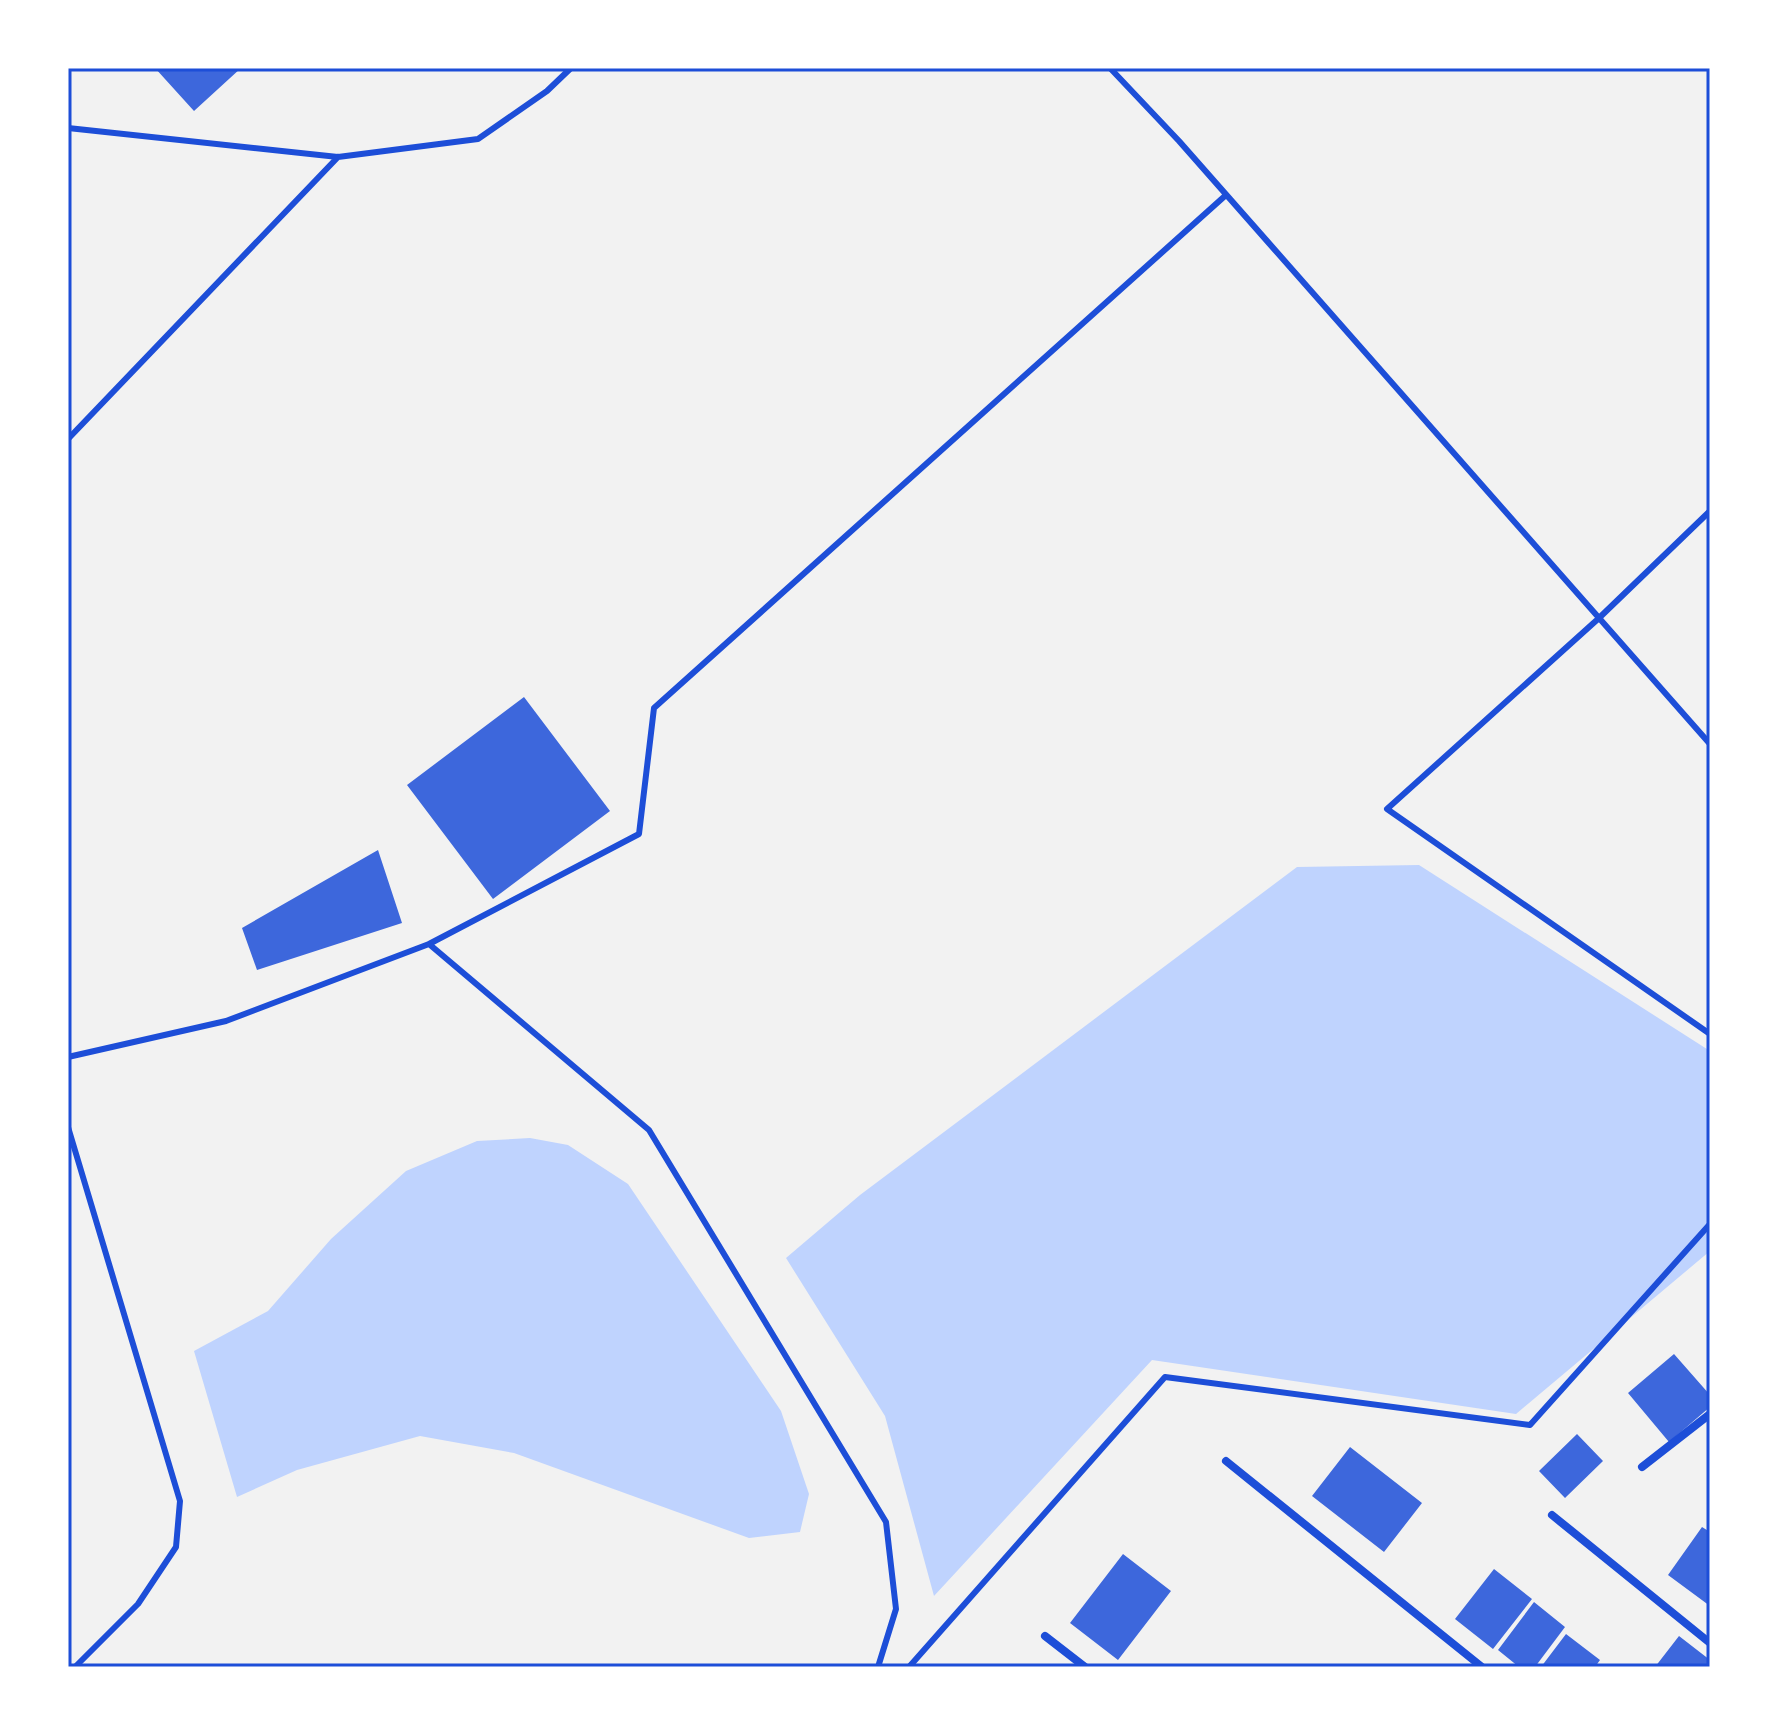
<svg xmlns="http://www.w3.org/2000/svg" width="1778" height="1735" viewBox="0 0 1778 1735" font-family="'DejaVu Sans',sans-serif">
<rect width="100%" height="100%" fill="#f2f2f2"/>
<path fill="#bfd3fe" d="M1419,865L1710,1051V1251L1516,1414L1152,1360L934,1596L885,1416L786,1258L860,1195L1297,867Z
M530,1138L568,1145L628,1184L781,1411L809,1494L800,1532L749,1538L514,1453L420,1436L297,1470L237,1497L194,1351L268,1311L331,1239L406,1171L477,1141Z"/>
<path fill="#3d67dc" d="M155,68H241L194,111Z
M524,697L610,811L493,899L407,785Z
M378,850L402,923L257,970L242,928Z
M1674,1354L1710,1395V1407L1669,1442L1628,1393Z
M1577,1434L1603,1461L1565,1498L1539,1471Z
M1350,1447L1422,1503L1384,1552L1312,1496Z
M1702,1527L1710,1532V1606L1668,1575Z
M1123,1554L1171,1591L1118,1660L1070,1623Z
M1494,1569L1532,1599L1493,1649L1455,1619Z
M1534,1602L1565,1627L1535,1667H1519L1498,1650Z
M1566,1634L1600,1660L1595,1667H1541Z
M1679,1636L1710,1660V1667H1655Z"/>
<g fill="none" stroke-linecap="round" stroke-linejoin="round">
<path stroke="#1d4ed8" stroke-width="6" d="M1110,68L1179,141L1710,744
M68,128L338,157L478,139L547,91L571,68
M68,439L338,157
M1710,511L1598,619L1387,809L1710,1034
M429,944L639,834L654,708L1226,195
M68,1057L226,1021L429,944L649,1130L886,1522L896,1609L878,1667
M68,1127L180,1501L176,1547L138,1604L75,1667
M909,1667L1165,1377L1530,1425L1710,1224"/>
<path stroke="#1d4ed8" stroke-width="8" d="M1226,1461L1482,1667
M1642,1467L1710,1414
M1552,1515L1710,1643
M1045,1636L1085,1667"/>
</g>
<rect width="1778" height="1735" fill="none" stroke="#ffffff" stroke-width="140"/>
<rect x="70" y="70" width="1638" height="1595" fill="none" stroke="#1d4ed8" stroke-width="3"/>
</svg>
